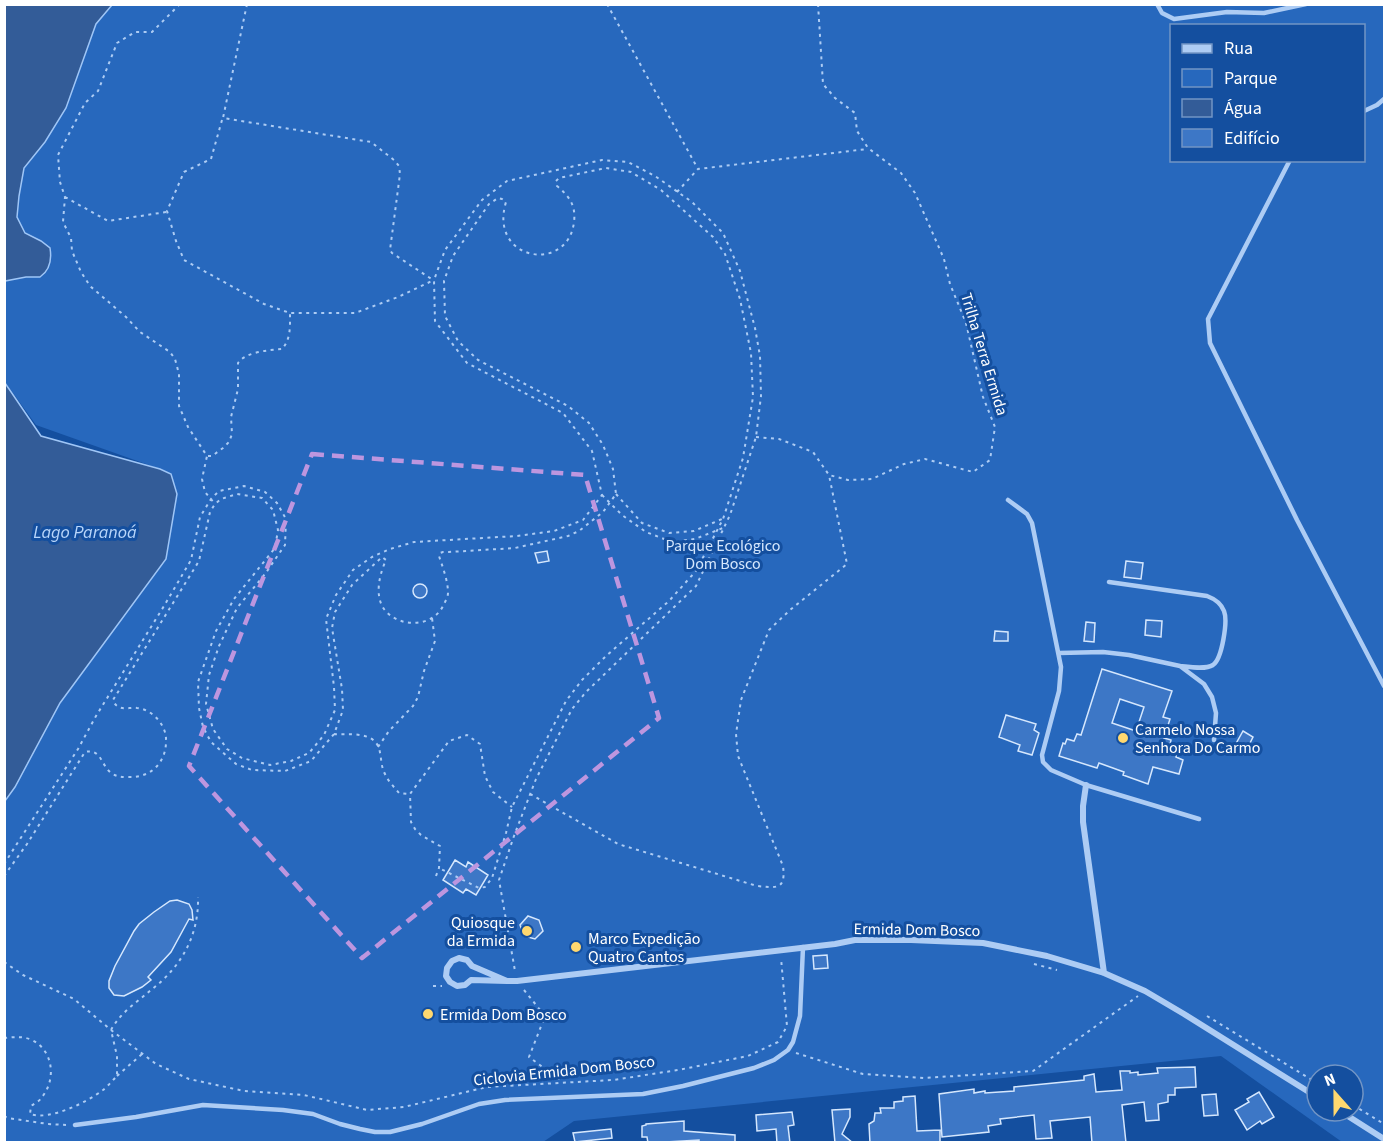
<svg xmlns="http://www.w3.org/2000/svg" width="1389" height="1147" viewBox="0 0 1389 1147" font-family="'Source Sans 3',sans-serif">
<rect width="100%" height="100%" fill="#144f9f"/>
<path fill="#2768bd" fill-rule="evenodd" d="M112,5H1384V1142H1342L1221,1056L574,1121L543,1142H5V801L15,786L60,703L171,474L160,469L36,425L5,382V281L26,277H40L41,241L25,233L17,217L19,196L24,168L45,142L66,108L96,24ZM1172,26H1364V160H1172ZM1317,1075H1353V1111H1317Z"/>
<path fill="#335c98" stroke="#9fc6f7" stroke-width="1.5" d="M5,4L112,5L96,24L66,108L45,142L24,168L19,196L17,217L25,233L41,241L50,248C52,260 50,270 40,277H26L5,281Z
M5,383L41,436L160,469L171,474L177,494L166,559L60,703L15,787L5,801Z"/>
<path fill="#3d77c6" stroke="#d5e7fd" stroke-width="1.5" fill-rule="evenodd" d="M547,551L549,561L538,563L535,553Z
M1126,561L1143,563L1141,579L1124,577Z
M413 591a7 7 0 1 1 14 0a7 7 0 1 1-14 0Z
M1146,620L1162,621L1161,637L1145,635Z
M1086,622L1095,623L1094,642L1084,641Z
M995,631L1008,632V641H994Z
M1102,669L1172,691L1163,717L1170,719L1164,738L1171,740L1169,749L1177,752L1176,757L1183,760L1179,774L1153,767L1148,784L1123,775L1124,772L1099,763L1097,768L1059,756L1063,743L1065,744L1067,739L1074,741L1077,734L1081,735ZM1120,699L1144,707L1136,731L1112,723Z
M1006,715L1036,724L1034,730L1039,733L1032,755L1018,751L1020,745L999,737Z
M1243,731L1253,737L1244,755L1233,749Z
M455,860L466,867L468,862L488,875L476,895L466,889L463,893L443,880Z
M177,900L189,904L192,910L193,920L189,919L171,952L148,977L151,980L142,987L124,996L114,995L109,988V981L115,966L134,931L139,924L154,912L170,901Z
M528,916L539,920L543,931L535,939L524,936L520,925Z
M827,955L828,968L814,969L813,956Z
M1195,1067L1196,1087L1175,1088V1095H1168V1102L1158,1104L1159,1120L1146,1121L1144,1102L1122,1105L1126,1143H1092L1090,1117L1050,1121L1052,1138L1036,1139L1034,1115L1000,1119L1001,1124L988,1126L989,1132L942,1137L939,1094L974,1089V1093L985,1091V1093L1014,1091V1087L1084,1080V1076L1094,1074L1096,1092L1122,1090L1120,1071H1130V1073L1138,1072V1075L1158,1073L1157,1068Z
M1259,1092L1274,1117L1262,1124L1260,1121L1247,1130L1235,1110L1249,1102L1247,1099Z
M1216,1094L1218,1115L1204,1116L1202,1095Z
M915,1096L917,1131L940,1130V1143H870L869,1124L874,1121L875,1113H881L880,1108H894V1102L903,1101V1097Z
M850,1109V1117L842,1134L853,1143H835L832,1110Z
M792,1112L794,1125L788,1126L790,1143H777L776,1129L757,1131L756,1115Z
M684,1121V1131L735,1135V1143H699V1140L648,1143L647,1137H642V1126L646,1125V1124Z
M611,1129L612,1138L575,1142L573,1133Z"/>
<g fill="none" stroke-linecap="round" stroke-linejoin="round">
<path stroke="#adccf4" stroke-width="2" stroke-dasharray="3 4.5" stroke-linecap="butt" d="M180,4L152,32H135L117,43L98,91L85,103L58,155L60,182L65,197L63,222L71,238L72,251L81,272L90,286L126,317L140,332L170,352L175,359L179,374V406L188,427L207,456L202,479L205,492L215,504
M247,4L223,118L371,142L394,160L399,166L400,174L390,250L392,253L433,280
M607,4L698,169
M222,120L211,159L184,172L167,211L176,241L184,260L264,304L290,313H355L398,297L434,280
M677,192L698,169L867,149
M65,197L108,221L166,212
M756,437L779,439L813,452L829,475L848,480L872,479L904,464L925,459L973,472L990,460L995,427L983,397L966,323L950,284L944,259L915,193L901,173L868,148L857,131L855,113L835,98L823,84L818,4
M208,456H212L223,448L229,442L232,434L231,417L238,389V363C245,352 269,350 282,349C291,339 290,326 290,313
M616,494L642,523L669,533L694,531L722,519
M602,495L622,515L646,532L672,542L695,539L723,528
M334,734C346,735 371,731 378,746C382,755 380,765 385,774C388,781 394,787 399,793L409,794
M378,747L389,731L413,706L418,697L424,671L435,641L432,618
M530,794L618,844L757,886C777,888 786,890 783,866L738,756L736,734L741,700L769,630L790,610L847,564L829,475
M4,864L78,749L96,716L164,606L191,560L200,517L211,499L219,491L244,486L265,492L277,503L286,519L285,545L265,574L237,608L219,646L209,675L206,704L213,729L227,749L242,758L270,765L291,761L309,753L324,735L335,710L334,687L326,619L336,595L353,570L372,557L390,549L414,542L517,536L554,531L583,520L602,495L592,451L563,413L467,363L435,321L434,280L445,250L482,200L507,181L602,160L628,162L655,176L692,202L723,233L740,271L755,328L760,356L761,396L756,437L730,515L696,586L586,692L572,709L536,779L514,836L499,880L515,971
M4,876L27,844L85,752C101,748 101,765 111,773C117,777 122,777 129,777C151,778 167,762 166,739C166,725 152,709 137,708C131,707 124,710 119,707C115,705 115,704 113,700L199,561L210,512L215,504L221,499L237,494L262,498L273,510L278,530L275,548L234,599L216,631L198,682L199,708L203,727L211,742L236,764L252,770L285,771L311,761L334,734L343,710L342,689L332,628L335,612L352,585L382,557L386,560C380,573 374,595 384,609C398,628 432,628 443,606C445,602 448,597 448,593C448,581 443,568 439,556L440,553L443,552H449L515,548L568,536L579,531L603,512L616,494L613,469L603,445L589,423L568,406L478,360L458,341L445,316L444,281L453,256L489,204L498,198L502,199L506,202C488,261 568,274 574,222C576,206 570,197 557,186L556,181L559,178L606,168L631,172L661,190L713,237L725,254L740,299L751,353L753,397L743,458L723,519L696,571L669,601L606,656L582,680L566,701L512,807L506,833L492,878L485,887L479,888L439,868
M436,876L439,868L440,846L421,835L415,829L411,822L410,794L449,741L467,735L480,744L485,776L493,792L512,807
M926,930L947,931
M4,962L23,975L74,999L111,1030L156,1064L189,1079L244,1091L304,1095L367,1110L404,1107L487,1087L613,1080L678,1070L748,1056L778,1042L787,1026L781,958
M1034,964L1057,970
M433,986H442
M524,990L545,1016L529,1057L563,1082
M1207,1016L1317,1083
M4,1038C14,1037 23,1036 32,1040C54,1051 56,1080 42,1097C40,1101 35,1103 31,1106L30,1114C50,1121 87,1102 103,1090C108,1086 112,1081 117,1076V1056L111,1030C120,1013 137,1002 151,990C181,967 199,936 198,897
M796,1053L863,1074L924,1078L1033,1071L1138,996
M117,1076L142,1054
M1353,1105L1384,1124
M4,1116L8,1118L48,1124L66,1125"/>
<path stroke="#adccf4" stroke-width="4.5" d="M1157,4L1162,13L1174,19L1227,12L1264,13L1306,4
M1364,111L1377,105L1384,99
M1290,160L1208,319L1210,343L1297,520L1384,686
M1008,500L1027,514L1032,523L1061,667L1059,691L1042,755L1043,762L1051,770L1086,785L1199,819
M1109,582L1207,596C1215,599 1221,603 1224,611C1228,621 1222,659 1213,665C1205,670 1190,667 1180,666
M1059,653L1103,652L1129,655L1180,666L1204,684L1212,697L1216,713L1214,740
M75,1125L136,1117L203,1105L283,1110L313,1114L340,1124L360,1129L375,1132H390L422,1124L479,1104L505,1100L643,1094L683,1086L754,1068L774,1060L788,1050L793,1042L800,1016L803,947"/>
<path stroke="#adccf4" stroke-width="6" d="M1086,785L1083,806V822L1104,973
M507,981L472,966L467,960L459,958L452,961L447,968L446,976L450,982L457,986L465,985L471,980L507,981H517L835,944L855,940H911L983,943L1047,956L1104,973L1145,991L1184,1014L1317,1097
M1340,1111L1384,1139"/>
</g>
<path fill="none" stroke="#bd96df" stroke-width="4.5" stroke-dasharray="12 8" stroke-linejoin="round" d="M312,454L585,475L659,718L362,958L189,766Z"/>
<g fill="#ffd86f" stroke="#144f9f" stroke-width="2">
<circle cx="1123" cy="738" r="6"/>
<circle cx="527" cy="931" r="6"/>
<circle cx="576" cy="947" r="6"/>
<circle cx="428" cy="1014" r="6"/>
</g>
<g text-anchor="middle" stroke-width="6" stroke-linejoin="round" paint-order="stroke">
<g font-size="16" fill="#fff" stroke="#144f9f">
<text transform="translate(985 354) rotate(73)" y="6">Trilha Terra Ermida</text>
<text transform="translate(917 929) rotate(1)" y="6">Ermida Dom Bosco</text>
<text transform="translate(564 1070) rotate(-6)" y="6">Ciclovia Ermida Dom Bosco</text>
</g>
<g font-size="16" fill="#d5e7fd" stroke="#144f9f">
<text x="723" y="551">Parque Ecológico<tspan x="723" dy="18">Dom Bosco</tspan></text>
</g>
<g font-size="16" fill="#fff" stroke="#144f9f" text-anchor="start">
<text x="1135" y="735">Carmelo Nossa<tspan x="1135" dy="18">Senhora Do Carmo</tspan></text>
<text x="515" y="928" text-anchor="end">Quiosque<tspan x="515" dy="18">da Ermida</tspan></text>
<text x="588" y="944">Marco Expedição<tspan x="588" dy="18">Quatro Cantos</tspan></text>
<text x="440" y="1020">Ermida Dom Bosco</text>
</g>
<g font-size="18" font-style="italic" fill="#b9d6fa" stroke="#144f9f">
<text x="85" y="538">Lago Paranoá</text>
</g>
</g>
<rect width="1389" height="1147" fill="none" stroke="#ffffff" stroke-width="12"/>
<rect x="1170" y="24" width="195" height="138" fill="#144f9f" stroke="#7295c5" stroke-width="1.5"/>
<rect x="1182" y="44" width="30" height="9" fill="#adccf4" stroke="#7295c5" stroke-width="1.5"/>
<text x="1224" y="54" font-size="18" fill="#ffffff">Rua</text>
<rect x="1182" y="69" width="30" height="18" fill="#2768bd" stroke="#7295c5" stroke-width="1.5"/>
<text x="1224" y="84" font-size="18" fill="#ffffff">Parque</text>
<rect x="1182" y="99" width="30" height="18" fill="#335c98" stroke="#7295c5" stroke-width="1.5"/>
<text x="1224" y="114" font-size="18" fill="#ffffff">Água</text>
<rect x="1182" y="129" width="30" height="18" fill="#3d77c6" stroke="#7295c5" stroke-width="1.5"/>
<text x="1224" y="144" font-size="18" fill="#ffffff">Edifício</text>
<g transform="translate(1335 1093) rotate(339)"><circle r="28" fill="#144f9f" stroke="#7295c5" stroke-width="1.5"/>
<path d="M0-4.5L10 22L0 15L-10 22Z" fill="#ffd86f"/>
<text y="-9" font-size="16" font-weight="bold" text-anchor="middle" fill="#ffffff">N</text>
</g>
</svg>
